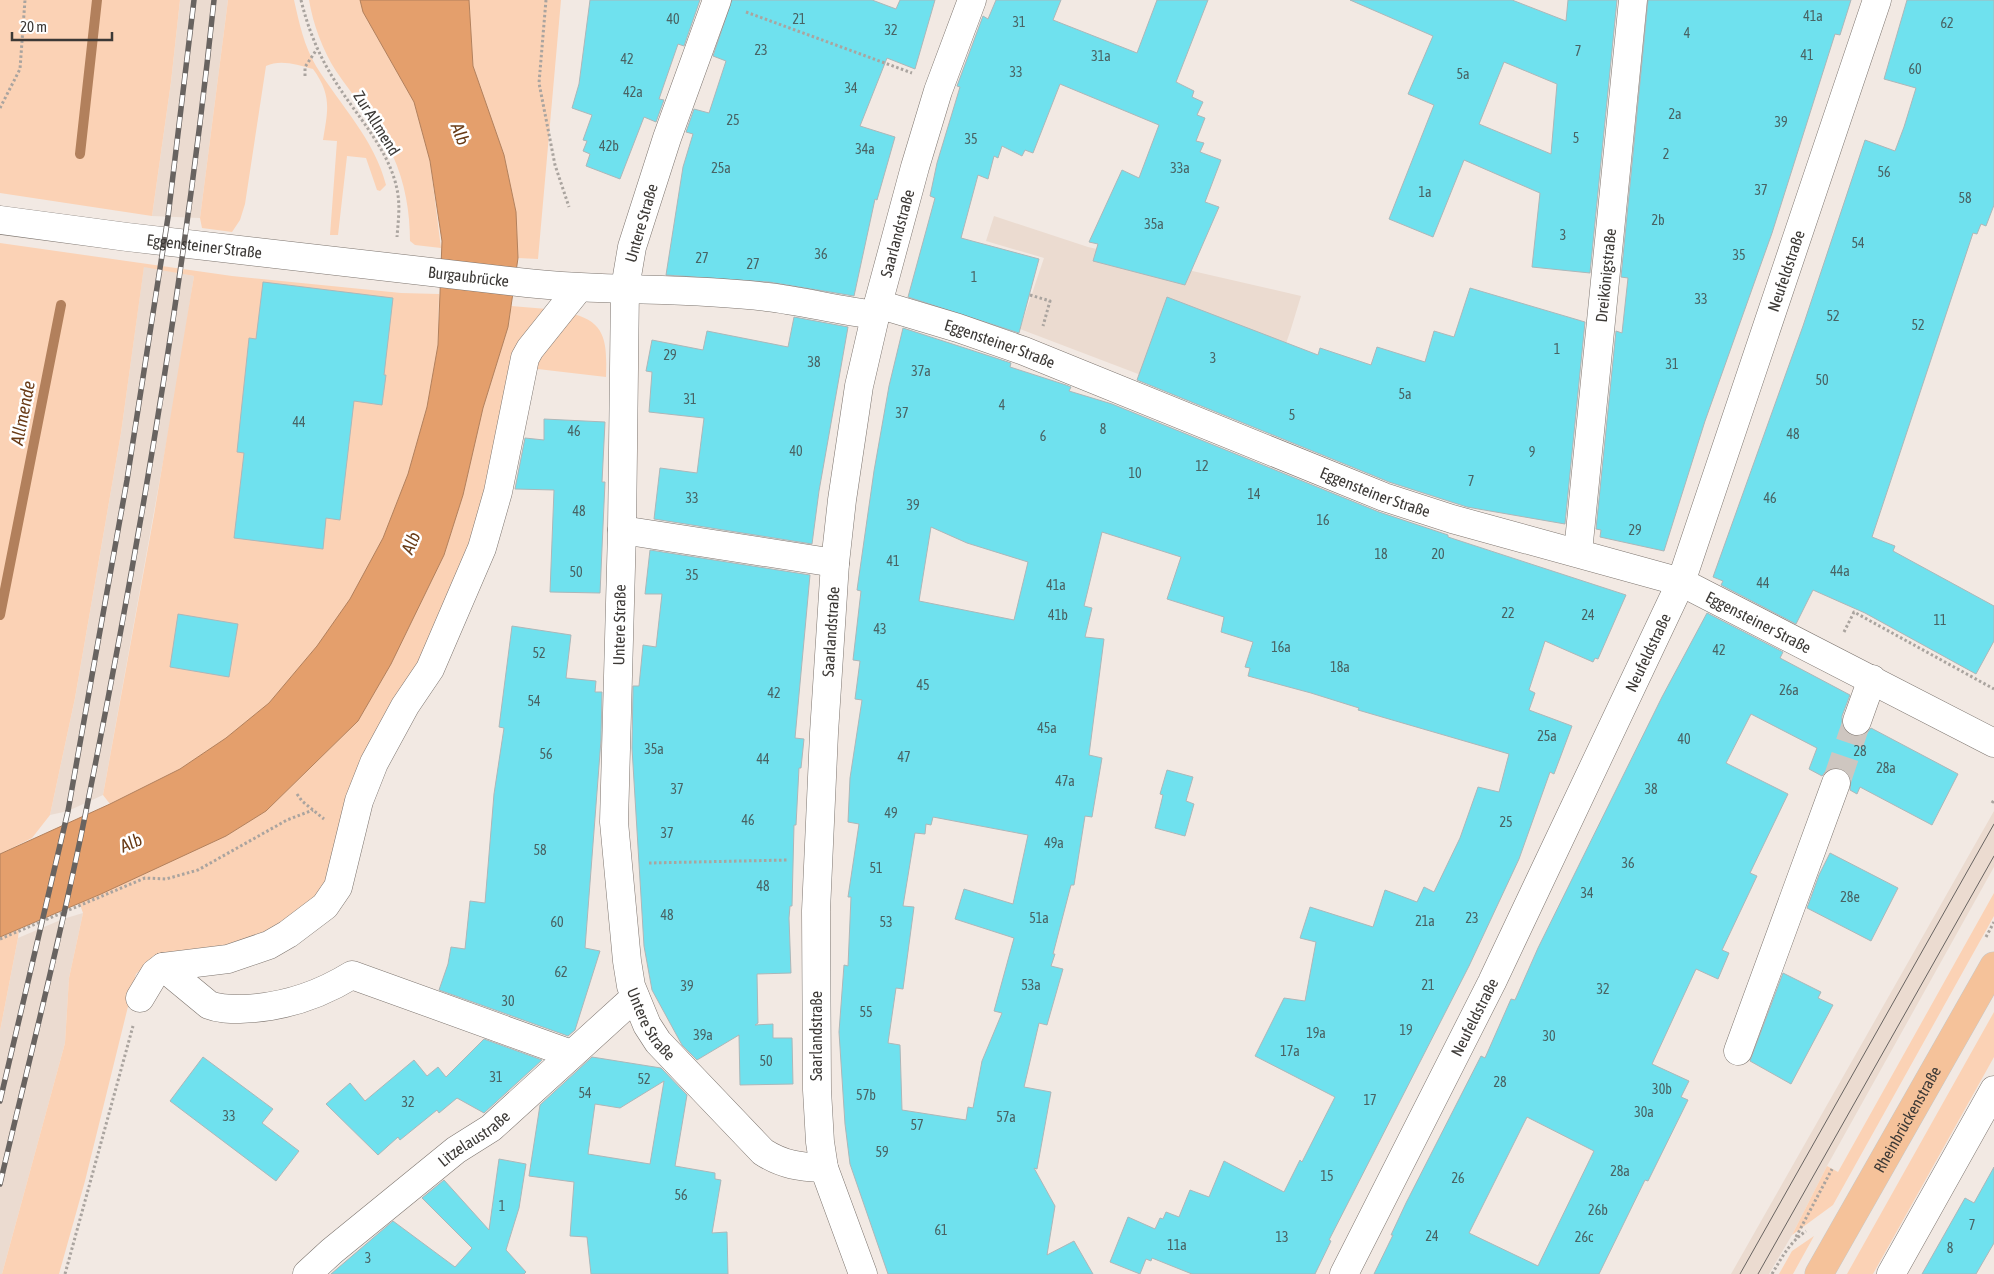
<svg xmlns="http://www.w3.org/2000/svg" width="1994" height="1274" viewBox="0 0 1994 1274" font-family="'Asap Condensed',sans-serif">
<rect width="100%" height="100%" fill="#f2e9e3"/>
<path fill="#ebdbd0" d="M180,0H228L200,218L152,216L171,82Z
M994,216L1088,247L1301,296L1290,332L1259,420L1020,329L1044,258L986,241Z
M144,266L194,276L177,384L103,795L68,811L50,815L75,698L121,433Z
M1994,811V867L1827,1166L1792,1235L1769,1274H1731Z
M83,913L69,978L65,1043L2,1274H0V1031L18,938L63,919Z"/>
<path fill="#fbd2b5" d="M0,0H180L171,82L152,216L0,193Z
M228,0H294C299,22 304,46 316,66C340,105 375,140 386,185L380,191L377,190L366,158L347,156L338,235H330L337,141L323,140C328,110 332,95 313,69C297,65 281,59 266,66L245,204L240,220L232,232L202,228L200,218Z
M309,0H360L363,12L414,102L430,161L441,248L415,245L410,241C410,212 405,183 393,156C379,125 355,99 336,71C323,51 313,24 309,0Z
M469,0H561L538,259L518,258L516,212L504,155L473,66Z
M0,243L232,276L401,293L439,294L438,345L427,407L408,474L383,538L350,599L317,646L269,703L226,738L180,769L110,804L103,795L154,515L194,276L144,267L121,433L75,698L50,815L32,838L0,854Z
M511,306L547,309L485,509L320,894L275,936L146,964L136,974L85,1181L59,1274H2L65,1043L69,978L83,913L79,902L226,836L266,811L358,721L391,664L444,555L463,495L483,408L508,327Z
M568,313C607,320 607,343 606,377L529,368Z
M1994,893V916L1833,1205L1792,1235L1827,1166L1838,1172Z
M19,929L18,938L0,1031V937Z
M1994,1012V1057L1873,1274H1847Z
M1814,1236L1793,1274H1779L1792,1251Z"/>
<path fill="#e49f6c" stroke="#b2805c" d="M360,0H469L473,66L504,155L516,212L518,258L508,327L483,408L463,495L444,555L391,664L358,721L266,811L226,836L101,894L0,937V854L110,804L180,769L226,738L269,703L317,646L350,599L383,538L408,474L427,407L438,345L442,241L430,161L414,102L363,12Z"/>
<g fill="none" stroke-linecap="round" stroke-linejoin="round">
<path stroke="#b2805c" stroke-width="10" d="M80,154L97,0
M0,615L61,305"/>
</g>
<path fill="#6fe1ee" stroke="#acb7b9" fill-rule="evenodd" d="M590,0H700L684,46L678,44L659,99L664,100L656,122L644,117L620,179L586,166L590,154L583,151L587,141L583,140L592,115L572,108L579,84Z
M732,0H872L896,9L900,0H935L915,69L887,58L860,126L895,137L877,200L875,199L854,296L769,282L666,275L683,167L693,134L686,132L694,109L709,113L726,61L713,56Z
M996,0H1061L1053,20L1137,53L1157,0H1208L1176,82L1194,91L1192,97L1203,102L1197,115L1205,118L1196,141L1204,143L1200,152L1221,160L1205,202L1219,207L1185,285L1093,261L1098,244L1089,242L1122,170L1139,178L1159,125L1060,84L1033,153L1025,150L1022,156L1002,146L998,158L994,156L988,179L978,175L961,238L1039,259L1019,333L908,297L935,198L930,196L937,163L960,87L957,86L983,16L988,19Z
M1350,0H1512L1566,21L1568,0H1617L1590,273L1532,267L1540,193L1464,160L1433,237L1389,219L1434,105L1408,94L1433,36ZM1504,62L1557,84L1551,154L1479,124Z
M1648,0H1851L1840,35L1835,34L1772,233L1705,421L1664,551L1600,537L1601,530L1596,529L1616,331L1622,333L1628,278L1621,277Z
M1907,0H1994V205L1986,226L1981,224L1977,234L1973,233L1872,537L1895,546L1893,551L1994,606V641L1976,674L1865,613L1813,590L1796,624L1721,585L1723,581L1713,577L1803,326L1865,140L1895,151L1904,127L1916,88L1884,79Z
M263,282L393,298L384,375H386L382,405L354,401L340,520L326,518L323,549L234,538L244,453L237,452L241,413L249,338L256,339Z
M1470,288L1585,322L1565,524L1467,507L1389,482L1137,380L1167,297L1318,355L1320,348L1371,365L1377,347L1425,362L1434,331L1454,337Z
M794,317L848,327L819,491L812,544L654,519L660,468L697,473L704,418L649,412L652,372L646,371L652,340L703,350L707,331L788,347Z
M903,328L1011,363L1010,367L1066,385L1071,387L1069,391L1112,404L1379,512L1448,535V537L1626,595L1598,659L1595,658L1593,662L1545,641L1529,690L1535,693L1529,710L1572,726L1554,774L1550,772L1519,859L1469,966L1329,1240L1331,1241L1315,1274H1192L1152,1258L1151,1261L1146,1259L1140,1274L1110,1262L1128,1217L1155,1229L1160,1218L1163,1219L1166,1212L1179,1217L1190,1190L1209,1197L1224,1161L1284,1192L1300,1160L1302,1162L1335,1097L1255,1056L1284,998L1305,1001L1316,942L1300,938L1310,907L1373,927L1385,890L1417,902L1424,887L1434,892L1460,838L1478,787L1499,792L1509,754L1358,710L1359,708L1311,693L1248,676L1250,668L1245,667L1253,642L1221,632L1224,617L1167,599L1181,557L1102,532L1084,606L1092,608L1085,637L1104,639L1089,755L1102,758L1092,817L1085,816L1074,885H1071L1053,954H1055L1051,966L1063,969L1047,1025L1039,1023L1024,1087L1051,1092L1037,1169L1034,1168L1055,1206L1047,1255L1074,1241L1093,1274H888L850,1164L845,1124L839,1032L844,965L848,966L851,897H848L859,824L848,822L850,778L862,700L855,699L860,661L853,660L861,591L857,590L874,471L889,386ZM931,527L967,543L1028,562L1014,620L919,601ZM933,817L1028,835L1013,904L964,889L955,919L1014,938L994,1011L1002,1013L982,1061L973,1108L968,1107L966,1120L902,1110L900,1045L888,1043L896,988L903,989L914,907L903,906L915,833L925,834L926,824L931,825Z
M544,419L605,422L602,482H605L600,593L550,592L554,490L515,489L525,438L544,440Z
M650,550L810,575L795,738L804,739L801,768H799L796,825H794L792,906H790L789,918L791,973L757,974L758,1023L755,1025L773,1024V1038H792L793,1084L740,1085L739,1035L697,1060L682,1045L652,990L644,946L632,748L633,686H639L643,645L656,647L662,594H645Z
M1707,613L1783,652L1780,658L1850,695L1842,716V723L1845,731L1851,735L1860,736L1867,733L1871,728L1958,774L1932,825L1860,787L1857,794L1850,790L1851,780L1848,773L1842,769L1833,768L1826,771L1822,776L1809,769L1817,748L1751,714L1726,763L1788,794L1750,873L1757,876L1722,950L1729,953L1718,979L1696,969L1652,1064L1689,1081L1681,1097L1688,1100L1648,1181L1645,1180L1599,1274H1374L1393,1235H1391L1406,1203L1481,1056L1485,1058L1511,999L1515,1000L1538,948L1662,697ZM1527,1117L1594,1151L1538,1266L1469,1233Z
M178,614L238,624L229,677L170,667Z
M512,626L571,635L566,678L596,681L595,692H602L601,740L585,948L600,951L575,1030L568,1036L439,990L448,964L451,947L465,949L470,901L485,903L494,794L504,728L499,727Z
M1167,770L1193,777L1186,801L1194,804L1185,836L1155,828L1163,795L1160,794Z
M1830,853L1898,888L1871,941L1807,908L1819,875Z
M1783,973L1821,992L1818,998L1833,1005L1791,1084L1750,1061Z
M484,1039L542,1060L484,1113L457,1098L439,1113L437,1110L400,1140L398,1137L378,1155L326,1104L350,1083L365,1101L414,1060L427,1076L438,1067L446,1077Z
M203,1057L273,1109L262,1123L299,1151L276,1181L170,1101Z
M592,1057L661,1068L687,1095L675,1166L715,1173V1179L721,1180L712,1233L727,1232L728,1274H591L587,1237L570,1236L574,1182L529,1176L540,1105ZM664,1081L650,1164L588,1154L595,1104L620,1108Z
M499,1159L526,1164L519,1208L506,1250L526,1272L524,1274H331L393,1221L455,1267L472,1248L422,1198L444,1180L489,1230Z
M1994,1167V1243L1976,1274H1922L1965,1198L1974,1203Z"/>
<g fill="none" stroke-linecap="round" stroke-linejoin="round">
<path stroke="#cec6c0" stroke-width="28" stroke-dasharray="28 14" stroke-linecap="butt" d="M1836,783L1857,721"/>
<defs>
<g id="minor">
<path id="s1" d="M717,0L667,138L632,247L625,288L622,530L614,822L627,961L631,986L647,1025L658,1042L763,1152C783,1165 800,1167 824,1168"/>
<path id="s2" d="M0,220L127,237L527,283C607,292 687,287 767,297C803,301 839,311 876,315"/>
<path id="s3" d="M878,304L958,328L1024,351L1384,497L1452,519L1681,582L1994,743"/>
<path d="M622,530L835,563"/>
<path id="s4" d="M1578,552L1633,0"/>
<path d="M1857,721L1872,679"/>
<path d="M163,967L209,1005C219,1009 230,1009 240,1009C280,1008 318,996 352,975L571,1054"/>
<path d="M140,998L155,973L163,967L228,959L269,945L288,934L325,906L338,887L359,801L374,763L405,706L430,669L482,548L498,492L525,358L530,349L578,289"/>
<path d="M1738,1051L1836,783"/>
<path id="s5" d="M307,1274L332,1251L456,1150L491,1128L635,997"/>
<path id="s6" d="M863,1274L824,1168L820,1142L817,1090L816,911L824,733L835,563L842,500L859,386L878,304L915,167L938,91L972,0"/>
<path id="s7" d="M1344,1274L1492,982L1681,582L1877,0"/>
<path d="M1891,1274L1994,1090"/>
</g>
<g id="major">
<path id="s8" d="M1819,1274L1994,966"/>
</g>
</defs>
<use href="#minor" stroke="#7d756f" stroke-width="29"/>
<use href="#major" stroke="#c8c8c7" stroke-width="29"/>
<path stroke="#aaa49f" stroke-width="3" stroke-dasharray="2.5 2.5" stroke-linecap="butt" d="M301,0C308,29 319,56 335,81C357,117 392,152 398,195C400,209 398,223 397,237
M546,0L539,83L555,165L569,207
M746,12L912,73
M305,76V67L317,49
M0,108L20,69L25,0
M1030,295L1050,301L1043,326
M1844,632L1854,612L1994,689
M297,794L302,801L324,819
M1992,803L1994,800
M649,863L788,860
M1986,937L1994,922
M0,939L145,878L166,879L198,870L287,820L313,810
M1796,1237L1832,1169
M65,1274L133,1026
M1772,1274C1782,1257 1790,1242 1806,1231"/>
<use href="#minor" stroke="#fff" stroke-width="28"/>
<use href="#major" stroke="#f5c29a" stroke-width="28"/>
<path stroke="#686360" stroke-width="1" d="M1740,1274L1994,824
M1758,1274L1994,856"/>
<defs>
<path id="rail" d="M0,1101L68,811L93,670L127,480L168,217L194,0
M0,1184C30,1056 63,929 88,801C141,536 186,269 214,0"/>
</defs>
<use href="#rail" stroke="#686360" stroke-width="5.5"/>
<use href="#rail" stroke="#fff" stroke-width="4" stroke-dasharray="11" stroke-linecap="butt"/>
</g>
<g text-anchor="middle" stroke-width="5" stroke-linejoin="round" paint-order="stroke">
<g font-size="14" fill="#496364">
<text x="1813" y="21">41a</text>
<text x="673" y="24">40</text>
<text x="799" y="24">21</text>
<text x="1019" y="27">31</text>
<text x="1947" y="28">62</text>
<text x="891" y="35">32</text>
<text x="1687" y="38">4</text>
<text x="761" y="55">23</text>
<text x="1578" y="56">7</text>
<text x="1807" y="60">41</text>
<text x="1101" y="61">31a</text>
<text x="627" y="64">42</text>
<text x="1915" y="74">60</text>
<text x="1016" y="77">33</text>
<text x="1463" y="79">5a</text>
<text x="851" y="93">34</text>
<text x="633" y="97">42a</text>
<text x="1675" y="119">2a</text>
<text x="733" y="125">25</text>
<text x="1781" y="127">39</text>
<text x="1576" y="143">5</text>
<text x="971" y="144">35</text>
<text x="609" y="151">42b</text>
<text x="865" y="154">34a</text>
<text x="1666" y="159">2</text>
<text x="721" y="173">25a</text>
<text x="1180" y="173">33a</text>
<text x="1884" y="177">56</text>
<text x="1761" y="195">37</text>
<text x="1425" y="197">1a</text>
<text x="1965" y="203">58</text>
<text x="1658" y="225">2b</text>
<text x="1154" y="229">35a</text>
<text x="1563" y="240">3</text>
<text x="1858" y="248">54</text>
<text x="821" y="259">36</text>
<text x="1739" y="260">35</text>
<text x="702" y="263">27</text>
<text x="753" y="269">27</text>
<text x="974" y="282">1</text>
<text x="1701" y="304">33</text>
<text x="1833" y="321">52</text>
<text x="1918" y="330">52</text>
<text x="1557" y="354">1</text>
<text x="670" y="360">29</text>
<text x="1213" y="363">3</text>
<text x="814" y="367">38</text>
<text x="1672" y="369">31</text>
<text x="921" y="376">37a</text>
<text x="1822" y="385">50</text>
<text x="1405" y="399">5a</text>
<text x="690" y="404">31</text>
<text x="1002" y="410">4</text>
<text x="902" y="418">37</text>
<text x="1292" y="420">5</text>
<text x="299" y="427">44</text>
<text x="1103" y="434">8</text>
<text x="574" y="436">46</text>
<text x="1793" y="439">48</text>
<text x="1043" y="441">6</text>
<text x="796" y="456">40</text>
<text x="1532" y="457">9</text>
<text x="1202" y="471">12</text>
<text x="1135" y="478">10</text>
<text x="1471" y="486">7</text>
<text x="1254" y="499">14</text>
<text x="692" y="503">33</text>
<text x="1770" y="503">46</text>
<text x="913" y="510">39</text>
<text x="579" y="516">48</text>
<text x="1323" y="525">16</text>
<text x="1635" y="535">29</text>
<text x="1381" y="559">18</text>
<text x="1438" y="559">20</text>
<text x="893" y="566">41</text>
<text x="1840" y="576">44a</text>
<text x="576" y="577">50</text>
<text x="692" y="580">35</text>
<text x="1763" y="588">44</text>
<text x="1056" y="590">41a</text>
<text x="1508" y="618">22</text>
<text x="1058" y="620">41b</text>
<text x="1588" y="620">24</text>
<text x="1940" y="625">11</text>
<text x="880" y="634">43</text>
<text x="1281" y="652">16a</text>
<text x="1719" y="655">42</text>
<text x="539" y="658">52</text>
<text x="1340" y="672">18a</text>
<text x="923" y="690">45</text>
<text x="1789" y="695">26a</text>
<text x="774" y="698">42</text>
<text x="534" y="706">54</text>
<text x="1047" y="733">45a</text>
<text x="1547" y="741">25a</text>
<text x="1684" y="744">40</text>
<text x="654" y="754">35a</text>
<text x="1860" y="756">28</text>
<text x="546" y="759">56</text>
<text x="904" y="762">47</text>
<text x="763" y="764">44</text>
<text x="1886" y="773">28a</text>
<text x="1065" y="786">47a</text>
<text x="677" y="794">37</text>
<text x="1651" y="794">38</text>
<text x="891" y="818">49</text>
<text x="748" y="825">46</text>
<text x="1506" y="827">25</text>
<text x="667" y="838">37</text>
<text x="1054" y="848">49a</text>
<text x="540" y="855">58</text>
<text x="1628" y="868">36</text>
<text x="876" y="873">51</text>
<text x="763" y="891">48</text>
<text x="1587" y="898">34</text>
<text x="1850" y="902">28e</text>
<text x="667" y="920">48</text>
<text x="1039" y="923">51a</text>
<text x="1472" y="923">23</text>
<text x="1425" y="926">21a</text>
<text x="557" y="927">60</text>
<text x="886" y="927">53</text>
<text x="561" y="977">62</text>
<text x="1031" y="990">53a</text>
<text x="1428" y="990">21</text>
<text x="687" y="991">39</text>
<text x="1603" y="994">32</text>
<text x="508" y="1006">30</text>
<text x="866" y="1017">55</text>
<text x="1406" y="1035">19</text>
<text x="1316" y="1038">19a</text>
<text x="703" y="1040">39a</text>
<text x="1549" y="1041">30</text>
<text x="1290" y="1056">17a</text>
<text x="766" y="1066">50</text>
<text x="496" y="1082">31</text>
<text x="644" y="1084">52</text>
<text x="1500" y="1087">28</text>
<text x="1662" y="1094">30b</text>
<text x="585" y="1098">54</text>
<text x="866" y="1100">57b</text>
<text x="1370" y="1105">17</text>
<text x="408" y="1107">32</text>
<text x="1644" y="1117">30a</text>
<text x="229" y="1121">33</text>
<text x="1006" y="1122">57a</text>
<text x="917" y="1130">57</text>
<text x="882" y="1157">59</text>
<text x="1620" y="1176">28a</text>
<text x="1327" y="1181">15</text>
<text x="1458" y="1183">26</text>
<text x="681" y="1200">56</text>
<text x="502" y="1211">1</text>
<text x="1598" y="1215">26b</text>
<text x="1972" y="1230">7</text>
<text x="941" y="1235">61</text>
<text x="1432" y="1241">24</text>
<text x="1282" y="1242">13</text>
<text x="1584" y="1242">26c</text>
<text x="1177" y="1250">11a</text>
<text x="1950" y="1253">8</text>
<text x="368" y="1263">3</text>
</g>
<g font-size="16" fill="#3c3936" stroke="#fff">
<text transform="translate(377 123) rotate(58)" y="6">Zur Allmend</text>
<text transform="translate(641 223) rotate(-74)" y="6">Untere Straße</text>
<text dy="6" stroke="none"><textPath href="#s6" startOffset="1055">Saarlandstraße</textPath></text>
<text dy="6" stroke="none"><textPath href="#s2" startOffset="206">Eggensteiner Straße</textPath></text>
<text dy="6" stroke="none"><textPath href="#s7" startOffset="1098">Neufeldstraße</textPath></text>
<text dy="6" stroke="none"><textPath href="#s4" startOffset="278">Dreikönigstraße</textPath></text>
<text dy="6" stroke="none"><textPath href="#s2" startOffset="472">Burgaubrücke</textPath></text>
<text dy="6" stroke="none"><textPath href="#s3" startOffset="128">Eggensteiner Straße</textPath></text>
<text dy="6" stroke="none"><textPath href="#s3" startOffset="532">Eggensteiner Straße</textPath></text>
<text dy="6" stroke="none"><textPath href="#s3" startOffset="938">Eggensteiner Straße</textPath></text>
<text transform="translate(619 625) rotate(-89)" y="6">Untere Straße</text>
<text dy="6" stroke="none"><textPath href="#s6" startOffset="650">Saarlandstraße</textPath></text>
<text dy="6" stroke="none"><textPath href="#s7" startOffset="692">Neufeldstraße</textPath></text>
<text dy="6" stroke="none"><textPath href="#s7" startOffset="288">Neufeldstraße</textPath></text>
<text dy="6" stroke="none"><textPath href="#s1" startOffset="1045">Untere Straße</textPath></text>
<text transform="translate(816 1036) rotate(-90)" y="6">Saarlandstraße</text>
<text dy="6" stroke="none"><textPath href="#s8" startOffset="178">Rheinbrückenstraße</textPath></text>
<text dy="6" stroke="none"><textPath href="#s5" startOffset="215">Litzelaustraße</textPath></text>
</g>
<g font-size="18" font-style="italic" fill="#693b16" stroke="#fff">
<text transform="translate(460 134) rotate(69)" y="6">Alb</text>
<text transform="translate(23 413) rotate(-79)" y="6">Allmende</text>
<text transform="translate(411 543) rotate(-67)" y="6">Alb</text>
<text transform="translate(131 843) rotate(-23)" y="6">Alb</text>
</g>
</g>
<path d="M12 32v8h100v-8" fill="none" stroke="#3c3936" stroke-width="2.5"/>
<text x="20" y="32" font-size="15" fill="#3c3936" stroke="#ffffff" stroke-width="4" paint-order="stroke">20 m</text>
</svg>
